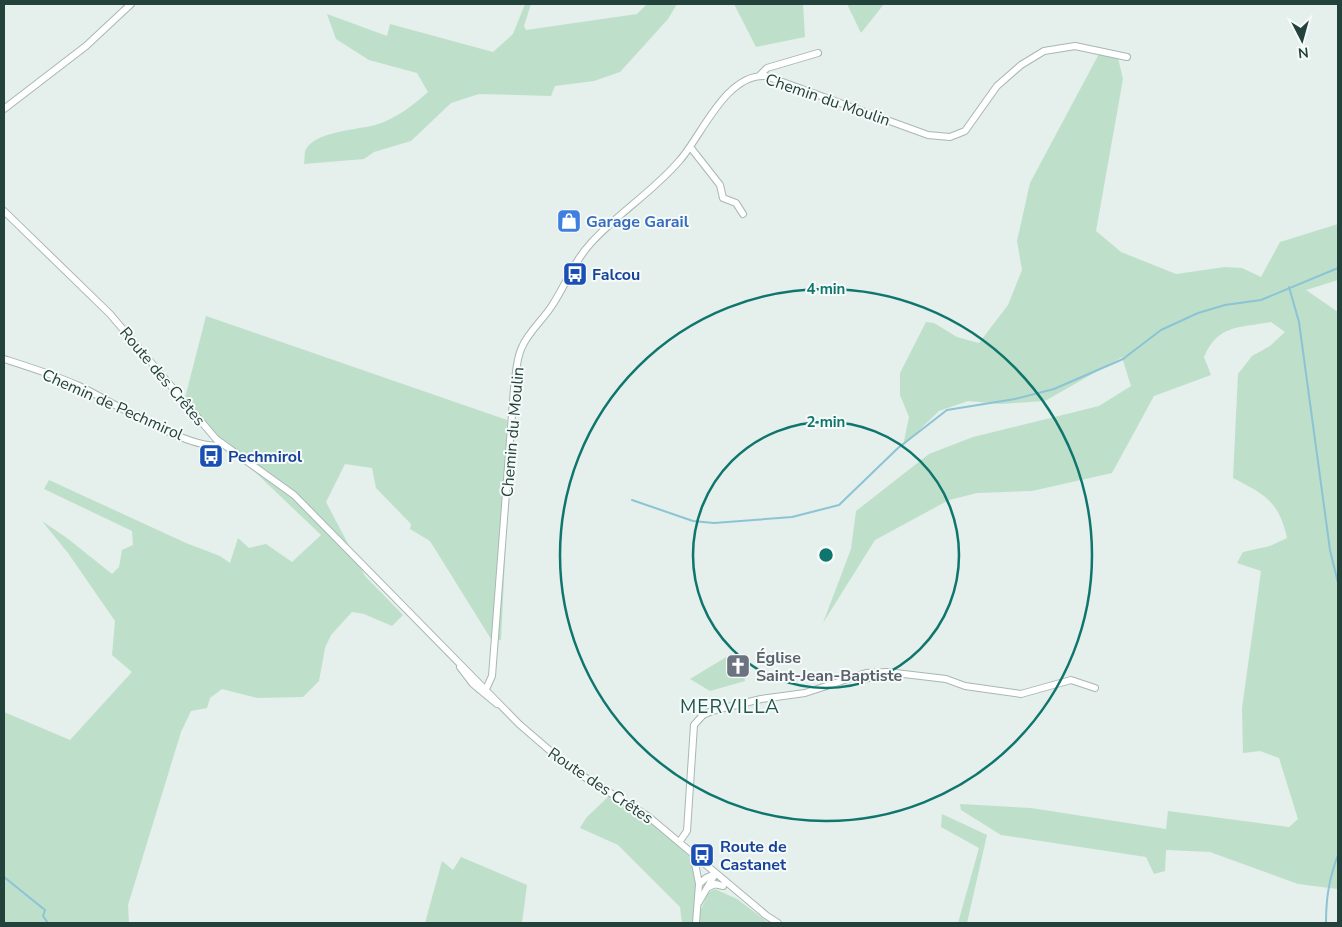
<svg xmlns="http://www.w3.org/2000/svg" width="1342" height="927" viewBox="0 0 1342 927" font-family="'Nunito Sans',sans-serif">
<rect width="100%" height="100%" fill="#e5efeb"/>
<path fill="#bee0ca" d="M525,4H531L524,26L526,30L637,14L647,4H677L668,19L620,72L594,81L555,86L551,96L479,94L451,103L411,141L374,152L364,159L304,164C305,159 304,153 306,149C317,131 357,130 375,125C396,119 412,106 428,92L417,73L369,60L336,39L327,14L387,36L390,24L493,52L513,34Z
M734,4H803L805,37L756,47Z
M847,4H884L861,33Z
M1100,52L1118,58L1123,79L1096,231L1121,252L1176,274L1225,267L1242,268L1261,277L1280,242L1338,224V280L1306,290L1338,312V889L1298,884L1210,852L1166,850L1165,871L1154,874L1146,857L1001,835L961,810L960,804L1031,808L1166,829L1168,811L1289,827L1298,819L1279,758L1260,751L1243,753L1242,708L1261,571L1237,563L1243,552L1270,546L1287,538C1279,501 1264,494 1233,478L1238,374L1252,356L1270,346L1285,332L1271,322C1239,328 1218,324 1204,357L1211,375L1154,396L1112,473L1032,491L977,493L949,500L875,540L823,623L851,549L856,511L929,454L973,437L1099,406L1131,386L1122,357L1045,401L1001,404L968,401L939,411L903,446L909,417L900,395V373L926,322L934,323L957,337L979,343L1008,305L1022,270L1017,241L1030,183Z
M206,316L507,420L504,494L508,498L501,640L491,639L430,541L410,529L411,524L376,488L372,468L345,464L326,502L365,576L403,615L392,626L364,614L352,612L331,635L325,648L319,681L303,697L257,698L222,689L210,698L207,708L191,711L181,732L128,905L129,923H4V712L70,740L132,672L112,655L115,621L68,553L42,521L67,538L112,574L119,567L122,550L133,545L132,531L44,489L49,480L186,543L220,556L230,563L238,538L249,548L266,544L292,562L321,535L212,431L185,398Z
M728,656L733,670L743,671L745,681L710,691L690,679Z
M609,796L656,826L692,859L699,914L708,893L715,889L737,899L769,923H682L680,907L618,845L580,828L586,818Z
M942,814L987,835L967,923H958L979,848L941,827Z
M461,857L527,885L522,923H425L442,861L453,870Z"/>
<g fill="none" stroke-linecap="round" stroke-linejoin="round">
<path stroke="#8cc3d5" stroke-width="2" d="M1289,287L1299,322L1330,550L1338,583
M632,500L693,521L714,523L792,517L839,505L898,448L947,410L1015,399L1054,389L1123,359L1161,330L1198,313L1225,305L1261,300L1338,268
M4,877L45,910L43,916L48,923
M1326,923C1326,898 1329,879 1338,855"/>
<defs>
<path id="minor" d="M760,75L767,68L818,53
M4,109L86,46L131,4
M691,148L720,185L723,198L736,203L743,214
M4,211L110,314L216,439L294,495L519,724L570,768L649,817L767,916
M4,359C29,367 55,375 79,386C106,398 196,455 222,444
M460,667L473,684L497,704
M479,689L487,687L492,676L514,388C516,375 516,359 522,347C529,331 544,319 553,304C566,284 574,261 591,243C618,213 654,191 680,160C702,135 726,73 766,76L928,135L950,137L965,131L997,86L1021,65L1044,51L1075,46L1127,57
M680,841L687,831L694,725L703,715L712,711L761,699L805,693L866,673L887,672L946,679L965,686L1021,694L1071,680L1095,688
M694,858L699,884L696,923
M699,884L706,878L715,874
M707,888L715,884L723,886
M699,902L715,874
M764,914L778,923"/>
</defs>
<use href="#minor" stroke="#a7b8b3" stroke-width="8"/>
<use href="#minor" stroke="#fff" stroke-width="6"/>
</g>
<g fill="none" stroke="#0f766e" stroke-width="2.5">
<circle cx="826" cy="555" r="133"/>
<circle cx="826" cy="555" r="266"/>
</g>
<defs>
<symbol id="shop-square" viewBox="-11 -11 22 22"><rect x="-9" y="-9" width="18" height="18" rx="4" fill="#3f7fe0" stroke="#f6fbf9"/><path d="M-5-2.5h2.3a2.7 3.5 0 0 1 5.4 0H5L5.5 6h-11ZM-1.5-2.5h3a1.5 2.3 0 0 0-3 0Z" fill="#fff"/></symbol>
<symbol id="bus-square" viewBox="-11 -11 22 22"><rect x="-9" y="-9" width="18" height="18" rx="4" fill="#1a4fb4" stroke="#f6fbf9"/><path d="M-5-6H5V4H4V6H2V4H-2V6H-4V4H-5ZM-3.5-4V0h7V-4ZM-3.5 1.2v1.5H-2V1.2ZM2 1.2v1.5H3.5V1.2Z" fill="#fff"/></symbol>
<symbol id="church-square" viewBox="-11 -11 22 22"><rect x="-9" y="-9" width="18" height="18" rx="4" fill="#6b7280" stroke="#f6fbf9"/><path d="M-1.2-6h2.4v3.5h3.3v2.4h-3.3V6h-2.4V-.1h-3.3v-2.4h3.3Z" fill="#fff"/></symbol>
</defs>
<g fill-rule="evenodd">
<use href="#shop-square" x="555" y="207" width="28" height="28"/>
<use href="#bus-square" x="561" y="260" width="28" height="28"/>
<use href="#bus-square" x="197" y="442" width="28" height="28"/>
<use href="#church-square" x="724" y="652" width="28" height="28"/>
<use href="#bus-square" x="688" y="841" width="28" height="28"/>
</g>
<g text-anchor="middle" stroke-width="4" stroke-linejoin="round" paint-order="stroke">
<g font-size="16" fill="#23423c" stroke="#f6fbf9">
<text transform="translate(828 99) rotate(19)" y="6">Chemin du Moulin</text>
<text transform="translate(163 376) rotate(50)" y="6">Route des Crêtes</text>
<text transform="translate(113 404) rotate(24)" y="6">Chemin de Pechmirol</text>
<text transform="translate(512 432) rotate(-85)" y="6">Chemin du Moulin</text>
<text transform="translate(601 785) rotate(34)" y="6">Route des Crêtes</text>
</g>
<g font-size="16" font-weight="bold" fill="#366cbe" stroke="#f6fbf9" text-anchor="start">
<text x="586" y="227">Garage Garail</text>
</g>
<g font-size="16" font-weight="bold" fill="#164399" stroke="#f6fbf9" text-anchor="start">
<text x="592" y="280">Falcou</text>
<text x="228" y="462">Pechmirol</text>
<text x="720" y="852">Route de<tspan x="720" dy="18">Castanet</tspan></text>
</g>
<g font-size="16" font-weight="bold" fill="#5b616d" stroke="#f6fbf9" text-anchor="start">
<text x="756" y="663">Église<tspan x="756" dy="18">Saint-Jean-Baptiste</tspan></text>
</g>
<g font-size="19" letter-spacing="1" fill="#1e554c" stroke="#f6fbf9">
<text x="730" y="713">MERVILLA</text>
</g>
</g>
<circle cx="826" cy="555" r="8" fill="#0f766e" stroke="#f6fbf9" stroke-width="2.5"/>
<g font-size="15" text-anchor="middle" font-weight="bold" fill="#0f766e" stroke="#f6fbf9" stroke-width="4" stroke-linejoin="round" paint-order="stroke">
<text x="826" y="294">4 min</text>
<text x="826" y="427">2 min</text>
</g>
<rect width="1342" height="927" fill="none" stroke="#23423c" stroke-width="10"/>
<g transform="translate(1302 40) rotate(174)" stroke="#f6fbf9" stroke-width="4" paint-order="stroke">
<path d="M0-4L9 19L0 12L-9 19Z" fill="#23423c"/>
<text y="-8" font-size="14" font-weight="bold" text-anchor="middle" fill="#23423c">N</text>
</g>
</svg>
